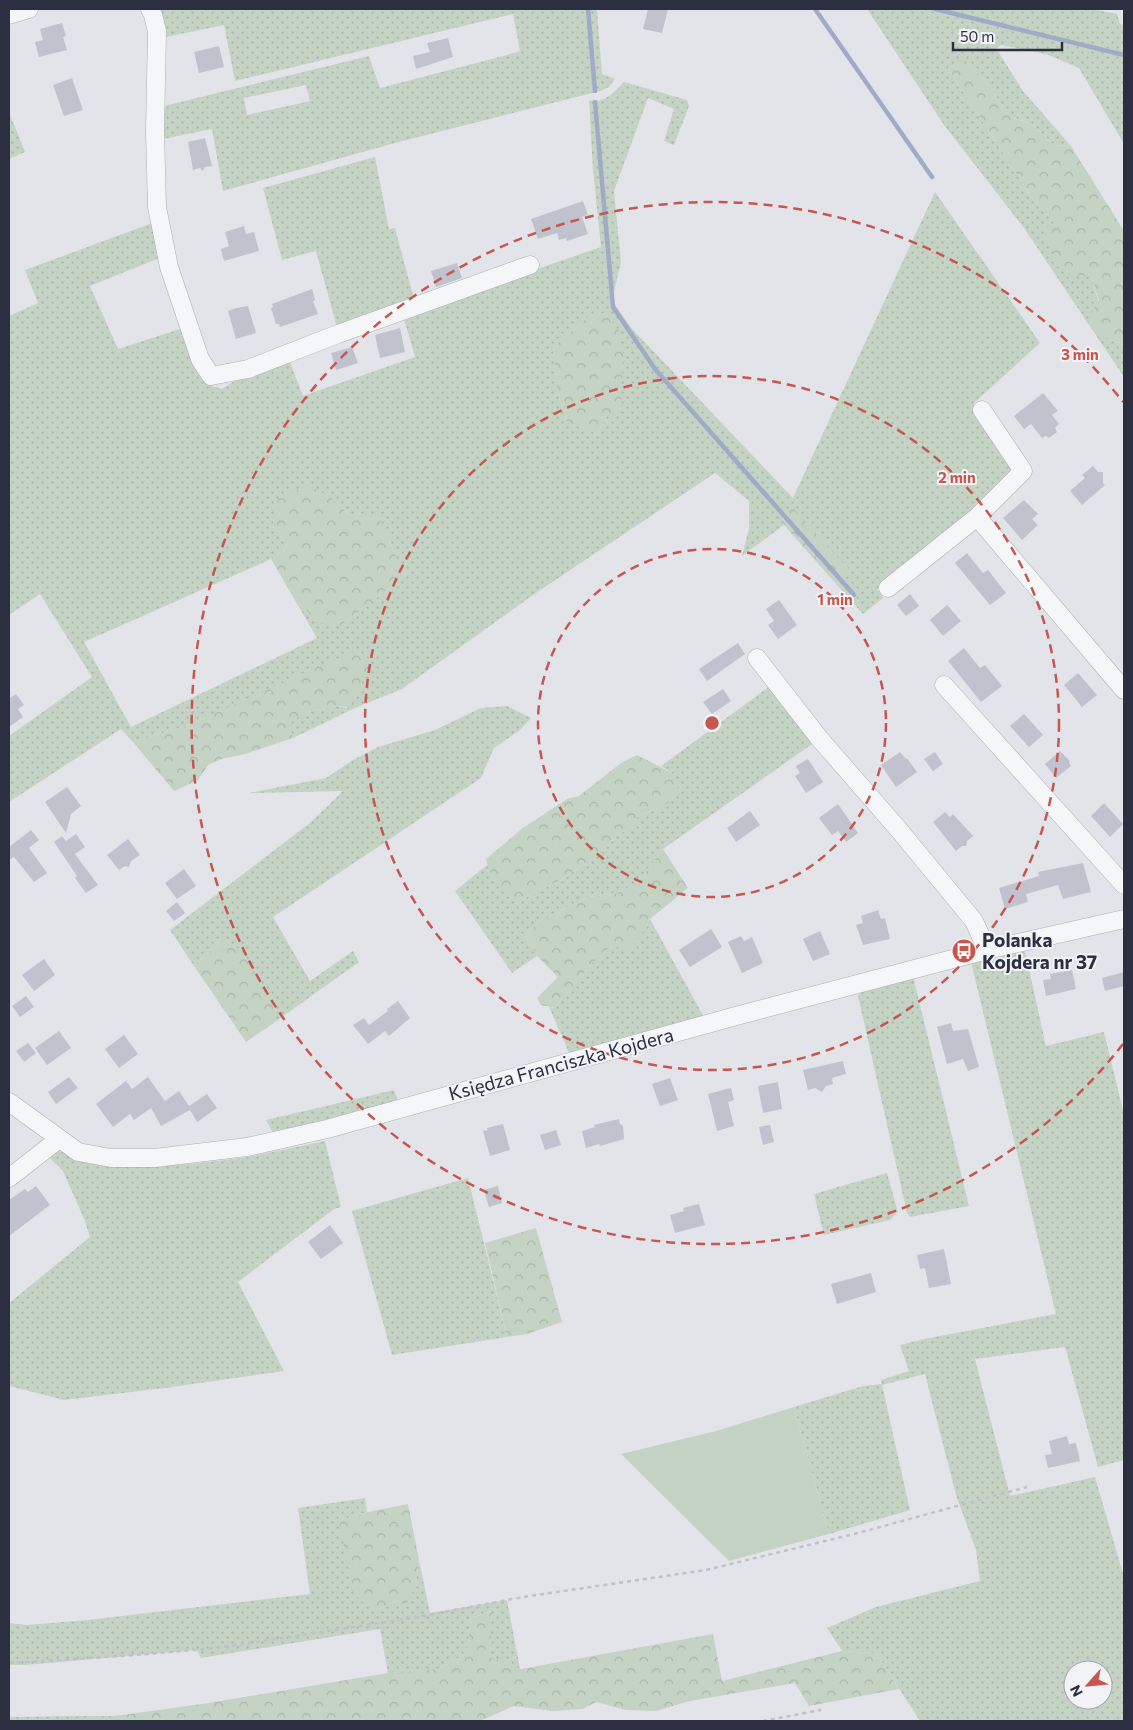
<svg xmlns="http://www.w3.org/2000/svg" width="1133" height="1730" viewBox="0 0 1133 1730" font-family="Commissioner,sans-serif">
<defs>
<pattern id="grass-dots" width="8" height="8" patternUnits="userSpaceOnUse" patternTransform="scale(1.25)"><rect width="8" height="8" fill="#c5d3c4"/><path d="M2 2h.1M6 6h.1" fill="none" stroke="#a9b5aa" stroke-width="1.8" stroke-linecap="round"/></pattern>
<pattern id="forest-crowns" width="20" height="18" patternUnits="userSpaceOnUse" patternTransform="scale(1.25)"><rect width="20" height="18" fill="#c5d3c4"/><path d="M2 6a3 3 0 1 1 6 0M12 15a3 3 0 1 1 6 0" fill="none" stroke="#a9b5aa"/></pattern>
</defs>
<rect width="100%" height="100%" fill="#e3e4ea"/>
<path fill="url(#grass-dots)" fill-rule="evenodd" d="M154,9H597L602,74L615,79L609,87L600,91L395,143L223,191L212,129L158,140V112L164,106L369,56L380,88L507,55L520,51L513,14L235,81L224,25L161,38ZM306,85L310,101L247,115L244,98Z
M867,9H1092L1117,14L1120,24L1124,25V144L1079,68L1046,54L1001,45L996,48L1023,91L1071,146L1054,145L1032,124L1010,117L988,85L966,61L948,68L1034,201L1058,227L1042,228L1091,277L1110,340L1124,345V377L1024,228L944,125Z
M624,82L687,100L689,106L674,145L664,141L674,109L648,98L614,191L621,262L612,301L634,331L793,498L935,192L1040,343L973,404L1015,466L973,512L877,589L883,598L863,614L837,585L848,568L787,511L784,525L742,556L749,529V501L715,473L533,595L402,689L355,708L293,738L288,723L306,712L337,706L347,708L354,701L359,691L248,699L186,726L133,742L121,729L9,802V736L92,677L40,594L9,615V316L38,303L25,270L155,222L162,257L90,286L118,349L186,327L201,371L212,386L222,389L238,379L290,362L303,396L415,357L403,315L601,247L593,170L589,100C605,104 614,92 624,82ZM592,314L607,416L596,434L579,423H567L557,390L553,347ZM280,496L344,509L348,515L361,514L387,534L399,564L406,575L340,626L308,613L299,603L271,559L283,551L287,544L273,526L275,509ZM271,559L317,638L131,727L84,642Z
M9,112L25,152L9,159Z
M375,157L389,229L395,228L415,303L338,331L316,251L282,260L263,188Z
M770,686L815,742L663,849L637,883L617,893L588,897L538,922L526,936L537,956L512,973L455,891L487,865L492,875L517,904L533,893L563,879L605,850L617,835L629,829L639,815L659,808L672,773L661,766Z
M507,706L531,718L520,730L494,748L481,778L273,917L310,981L353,951L359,962L275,1022L276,1005L263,986L226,940L211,950L194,966L170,930L311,822L343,791L249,793L326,778L353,760L378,747L435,730L481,708Z
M650,919L705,1019L570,1055L549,1007L555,1008L592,963L612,946L640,936Z
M1025,951L1046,1046L1104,1032L1124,1114V1460L1098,1467L1065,1347L975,1359L1010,1496L1095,1477L1124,1577V1721H920L876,1653L842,1651L827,1628L876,1607L980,1581L976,1550L956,1495L925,1374L882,1385L910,1510L829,1534L794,1407L863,1386L882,1384L881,1380L909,1371L900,1345L924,1339L1056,1314L971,962ZM1073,1670H1103V1700H1073Z
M913,976L969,1206L910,1217L907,1213L858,996L863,989Z
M394,1090L399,1103L275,1136L266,1120Z
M325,1141L341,1207L334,1209L238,1282L284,1371L165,1388L64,1400L9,1386V1303L90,1237L85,1221L63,1171L49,1157L57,1151L63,1152L116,1167L191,1164L248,1157Z
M887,1173L898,1212L890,1220L824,1235L814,1194Z
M468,1178L507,1337L392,1355L352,1211Z
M365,1498L367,1512L339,1521L416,1585L419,1560L430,1613L507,1600L520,1669L490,1657L491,1611L471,1618L467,1653L438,1669L388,1673L380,1629L201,1658L197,1650L25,1665H9V1623L26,1625L88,1620L310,1594L298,1508Z
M79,1716L76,1721H9V1717Z"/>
<path fill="url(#forest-crowns)" d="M966,61L988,85L1010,117L1032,124L1054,145L1071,146L1124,231V345L1110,340L1086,322L1099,301L1091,277L1065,274L1041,228L1057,226L1034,201L948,68Z
M605,313L618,329L623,354L621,409L607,416L596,434L579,424L567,423L557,390L553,347L592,314Z
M309,486C325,493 338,501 348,515L376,513L387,534L399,564L406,575L340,626C336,626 331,626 328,625C303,619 284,579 271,559L283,551L287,545L273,526L274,509L280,496Z
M789,509H794L848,569L837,585L784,525L787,511Z
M352,652L370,659L359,691L354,701L355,708L337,706L306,712L289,723L293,738L245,754L222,759L208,765L198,780L174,791L133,742L186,726Z
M637,755L672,773L678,787L674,799L659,808L639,815L629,829L617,835L605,850L563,879L533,893L517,904C506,891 488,877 486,859L523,828L567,799L579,796L621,763Z
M663,849L688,888L650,919L640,936L627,950L612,946L592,963L555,1008L541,1005L537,998L558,977L537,956L526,936L538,922L588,897L617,893L637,883Z
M226,940L242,952L276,1005L275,1022L246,1042L194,966L211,950Z
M536,1228L562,1322L527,1334L507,1337L485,1243Z
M408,1504L419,1560L416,1585L407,1603L372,1610L354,1594L339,1521L367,1512Z
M492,1611L490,1657L521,1669L713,1634L722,1681L842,1651L876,1653L899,1689L809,1706L795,1683L690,1701L656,1711L626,1710L596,1702L583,1709L553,1711L514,1706L480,1721H76L79,1716H115L209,1703L388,1673L438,1669L467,1653L471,1618Z"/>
<path fill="#c5d3c4" d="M794,1407L829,1534L729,1561L621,1454L716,1431Z"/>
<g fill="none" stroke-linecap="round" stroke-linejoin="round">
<path stroke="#a0abc8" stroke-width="4.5" d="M588,9L595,91
M815,9L932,177
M935,9L1124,55
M595,102L613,307L655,369L854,595"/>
</g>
<path fill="#c0c2cd" d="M648,9H668L662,33L643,29Z
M62,23L66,36L63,37L67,50L39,57L35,42L43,40L40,29Z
M448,38L453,57L416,69L413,56L430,52L427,43Z
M219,46L224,67L199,73L194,52Z
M72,78L83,110L64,116L53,85Z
M205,138L212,166L205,167L203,171L200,168L193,170L188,142Z
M583,201L588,215L582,217L588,234L567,241L566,238L559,240L557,233L538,239L531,219Z
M244,226L246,234L254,232L259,251L224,261L221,249L229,246L225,232Z
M457,263L462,278L436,287L431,271Z
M312,289L315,300L313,301L318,314L280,327L279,324H276L271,308L273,307L272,304Z
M248,306L256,333L236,339L228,311L236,308Z
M400,328L405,352L380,358L375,335Z
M352,347L358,363L336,370L331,353Z
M1043,393L1058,411L1052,415L1059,424L1055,428L1057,432L1049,438L1046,436L1042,438L1031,424L1024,429L1014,416Z
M1093,466L1098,472H1103V483L1105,485L1082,505L1070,491L1085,478L1082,475Z
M1024,500L1038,514L1032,519L1038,525L1022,540L1003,518Z
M967,553L983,573L988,570L1006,593L990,605L955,563Z
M910,594L919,606L906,616L897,605Z
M779,600L797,625L778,639L768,625L774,621L766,609Z
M947,605L961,621L943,636L930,620Z
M738,643L745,654L707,681L699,669Z
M964,648L980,668L985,665L1002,686L981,702L948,661Z
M1078,673L1097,695L1082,707L1064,685Z
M723,689L731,701L712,714L703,702Z
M16,694L24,705L18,709L23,717L9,727V697L10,698Z
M1024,714L1043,735L1029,747L1010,726Z
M1060,751L1070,761L1069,762L1071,766L1056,778L1045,764Z
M900,752L906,759L907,758L917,772L896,787L881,765Z
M935,752L943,764L933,771L924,759Z
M808,759L823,782L806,793L795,776L800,773L796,766Z
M67,787L81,806L71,814L66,833L45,802Z
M1104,803L1123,824L1110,837L1091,816Z
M838,804L858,833L846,842L838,831L832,835L819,818Z
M750,811L760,825L736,842L727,828Z
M945,812L950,817L953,814L973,836L967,841L966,846H962L956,851L933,822Z
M31,830L39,840L29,848L47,873L34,882L14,857L9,860V847Z
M76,834L85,847L75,854L98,885L86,893L75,878L77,876L54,842L62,836L66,841Z
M128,839L140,855L131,861L129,867L125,866L119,870L107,855Z
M1083,863L1091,892L1063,899L1058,885L1026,894L1028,902L1005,909L999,888L1039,876L1038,872Z
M184,869L196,886L177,899L165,883Z
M177,902L185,913L174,921L166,911Z
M878,910L881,919L885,918L890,939L863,945L856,925L863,923L861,916Z
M711,929L722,947L690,967L679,950Z
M820,931L830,954L813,961L803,939Z
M741,936L744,941L752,937L763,963L742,973L728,942Z
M44,959L55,975L34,991L22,975Z
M1072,970L1076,989L1046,996L1043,980L1051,979L1050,974Z
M1124,972V986L1105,991L1102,978Z
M26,996L34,1007L20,1017L12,1006Z
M398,1001L410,1018L389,1036L385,1031L368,1044L353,1025L364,1018L369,1025L388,1011L387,1009Z
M951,1023L953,1031L968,1029L979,1067L968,1071L963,1059L947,1064L937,1027Z
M59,1031L71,1048L47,1065L35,1048Z
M124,1035L138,1054L119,1068L105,1049Z
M28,1043L36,1053L24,1062L16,1051Z
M843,1061L846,1074L832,1078L833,1084L826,1086L822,1092L815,1088L808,1090L803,1070Z
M69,1077L78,1088L56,1104L48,1092Z
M148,1077L165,1101L179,1091L189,1106L207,1094L217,1108L197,1122L190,1110L161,1126L151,1108L134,1120L130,1114L113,1127L96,1104L126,1081L132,1089Z
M670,1078L678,1100L660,1106L652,1084Z
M778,1082L782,1109L763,1113L758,1086Z
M731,1088L734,1100L728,1102L734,1126L717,1131L708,1094Z
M619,1119L620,1124L623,1126L624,1139L600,1146L599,1144L586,1148L582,1131L595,1127L594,1125Z
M503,1124L510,1150L490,1156L483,1131L488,1130L487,1128Z
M770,1125L774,1142L763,1145L759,1127Z
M556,1130L561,1145L545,1150L540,1135Z
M36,1186L50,1205L9,1236V1200L25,1189L28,1192Z
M498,1186L502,1203L489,1207L484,1190Z
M699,1204L705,1225L675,1233L670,1215L684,1211L683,1208Z
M330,1225L343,1243L321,1259L308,1242Z
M944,1249L951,1284L929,1288L925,1268L920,1269L917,1255Z
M871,1273L876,1292L837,1304L831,1284Z
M1067,1436L1069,1444L1076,1443L1080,1461L1048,1468L1045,1455L1052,1454L1049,1441Z"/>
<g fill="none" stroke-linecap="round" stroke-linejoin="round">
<defs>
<path id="minor" d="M150,9L153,15L157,31L155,131L157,207L169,267L200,359L211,376L248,369L338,334L530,265
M9,15L29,9
M977,517L1124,690
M888,588L977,517L1023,471L982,410
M757,658L819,738L899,830L974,921L987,950
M944,685L1124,885
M9,1102L78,1152L111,1158H155L247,1147L327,1129L736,1016L987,950L1124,919
M9,1178L59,1139"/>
</defs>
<use href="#minor" stroke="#acaeb7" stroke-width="19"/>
<path stroke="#c0c2c8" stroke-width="2.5" stroke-dasharray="4 4" stroke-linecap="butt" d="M9,1663L136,1655L217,1648L418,1617L523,1597L706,1570L858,1533L1027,1487
M763,1721L821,1710"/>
<use href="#minor" stroke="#f5f6f8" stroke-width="18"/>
</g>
<g fill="none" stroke="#c7564f" stroke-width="2.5" stroke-dasharray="9 6">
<circle cx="712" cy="723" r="174"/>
<circle cx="712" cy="723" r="347"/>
<path d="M1123 1044A521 521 0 1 1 1123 402"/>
</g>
<defs>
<symbol id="bus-disc" viewBox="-11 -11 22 22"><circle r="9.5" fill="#c7564f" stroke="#f2f3f7"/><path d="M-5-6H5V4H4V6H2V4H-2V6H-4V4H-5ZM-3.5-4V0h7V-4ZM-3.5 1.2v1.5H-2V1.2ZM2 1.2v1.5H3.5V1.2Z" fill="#fff"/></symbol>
</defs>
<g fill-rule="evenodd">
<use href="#bus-disc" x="950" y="937" width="28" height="28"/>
</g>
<g text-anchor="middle" stroke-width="4" stroke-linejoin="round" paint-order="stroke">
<g font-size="19" font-weight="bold" fill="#2b2f41" stroke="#f2f3f7" text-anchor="start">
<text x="982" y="947">Polanka<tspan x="982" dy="22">Kojdera nr 37</tspan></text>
</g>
<g font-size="19" fill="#2b2f41" stroke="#f2f3f7">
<text transform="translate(561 1064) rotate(-15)" y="7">Księdza Franciszka Kojdera</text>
</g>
</g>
<circle cx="712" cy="723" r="8" fill="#c7564f" stroke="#f2f3f7" stroke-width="2.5"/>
<g font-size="15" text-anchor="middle" font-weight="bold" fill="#c7564f" stroke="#f2f3f7" stroke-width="4" stroke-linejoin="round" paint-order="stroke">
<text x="1080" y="360">3 min</text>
<text x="957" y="483">2 min</text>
<text x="835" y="605">1 min</text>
</g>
<rect width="1133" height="1730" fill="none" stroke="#2b2f41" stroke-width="20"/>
<g transform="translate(1088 1685) rotate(243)"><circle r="24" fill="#f2f3f7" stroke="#a2a5ae"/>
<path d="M0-4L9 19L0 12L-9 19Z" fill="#c7564f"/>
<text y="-8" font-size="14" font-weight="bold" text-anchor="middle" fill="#2b2f41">N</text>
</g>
<path d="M953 42v8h109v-8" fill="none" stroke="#2b2f41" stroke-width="2.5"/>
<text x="960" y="42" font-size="15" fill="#2b2f41" stroke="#f2f3f7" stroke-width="4" paint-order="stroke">50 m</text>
</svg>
